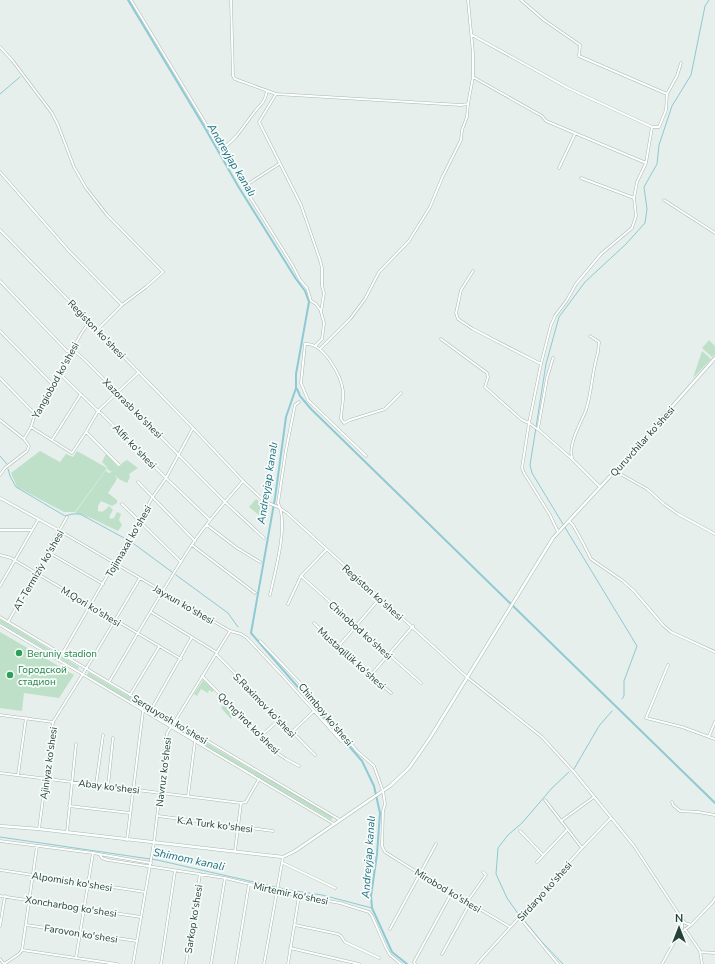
<svg xmlns="http://www.w3.org/2000/svg" width="715" height="964" viewBox="0 0 715 964" font-family="'Nunito Sans',sans-serif">
<rect width="100%" height="100%" fill="#e6efeb"/>
<path fill="#bfe0c8" d="M709,340L715,346V355L712,357L702,348Z
M702,351L711,359L693,378Z
M40,451L60,462L66,454L73,457L77,451L107,468L75,512H64L17,487L11,473Z
M106,454L118,467L121,466L122,463L127,460L138,468L129,474L130,477L127,483L119,479L115,475L117,479L108,493L117,500V503L112,506L101,501L98,506V511C104,513 105,510 109,506L113,510L109,517L111,519L114,518L117,512L121,514L119,520L122,525L118,531L91,518L75,513L106,470L108,473L112,472L108,470L107,467L102,462Z
M256,499L266,507L265,520L249,507Z
M0,619L79,667L78,669L0,623Z
M0,632L74,675L59,698L24,693L22,711L0,708Z
M88,672L169,720L167,723L87,675Z
M203,680L214,690L212,692L209,690L208,693L201,689L197,696L194,694Z
M221,697L235,712L231,719L221,708L224,704L219,699Z
M176,725L333,817L331,820L175,728Z"/>
<g fill="none" stroke-linecap="round" stroke-linejoin="round">
<path stroke="#8ec9d4" stroke-width="1" d="M0,94L20,77
M0,456L7,464
M8,469L10,476L16,487L65,516L72,514H80L126,539
M130,541L172,572
M176,575L228,613L238,627
M622,699L624,696V681L637,646L532,473L530,465L546,364L559,317L585,282L626,244L645,223L647,209L644,187L657,164L659,145L672,106L691,75L705,6L709,0
M574,769L599,726L612,711
M0,837L157,860L289,890L322,895L372,908
M519,915L507,898L496,874L498,848L508,835L522,823L552,788L569,772
M523,919L541,941L563,964"/>
<path stroke="#8ec9d4" stroke-width="2" d="M128,0L205,128L238,186L296,279L305,291L309,302L296,374V388L286,417L275,498L251,633L362,761L374,786L380,813L377,854L371,896L372,908L392,952L407,964
M297,389L300,396L311,409L715,803"/>
<defs>
<path id="minor" d="M131,0L221,149C237,140 245,123 257,109C259,106 263,104 264,100C266,97 266,94 267,91
M231,0L233,76L235,79L276,94
M521,0L544,20L580,45L579,56L667,94
M472,35L568,88L652,127
M0,47L12,60L52,113L58,125L74,167L86,188L107,215L163,272L146,287L122,305L97,330
M473,77L542,116L546,121L646,163
M279,164L248,184L245,189L293,266L300,280L307,288L311,301L316,304L321,311
M559,168L575,134
M0,172L69,251L122,305
M581,178L634,198
M664,200L715,233
M473,271L461,290L456,313L458,319L473,329L541,364
M0,281L67,351L77,353L86,361L225,502L264,538
M0,331L52,384
M441,339L487,373L488,377L485,387L522,420L529,423L537,429
M315,346L322,339L324,323L321,312L324,293L322,286V268L320,260L301,205L259,122L276,94L461,105L468,104
M320,349L350,319L365,299L379,272L409,241L430,207L442,178L461,140L462,130L467,117L468,104L473,77V53L468,0
M553,358L547,378L538,429L572,459L600,487
M59,373L98,411L102,414L166,478L210,520
M0,378L35,414
M0,420L24,439L29,446L27,451L5,468L0,475
M31,427L72,453L86,432L98,411L139,372
M86,432L119,465
M24,439L31,427L35,414L56,379L81,334L89,322
M52,440L81,394
M366,456L308,400L301,383L305,344C323,342 341,375 343,391C344,400 341,411 341,419L344,423L350,420L385,409L401,393
M572,458C568,444 581,423 586,410C592,392 592,371 598,352L599,342L590,336
M615,471L647,489L664,504L678,514L715,534
M138,482L195,541
M0,498L60,531L230,631L241,634L247,638L281,674L341,741
M122,504L181,562
M569,521L573,525L583,543L591,559L623,581L634,591L663,625L671,632L715,652
M207,525L237,548L260,562
M0,530H32
M558,532L550,515L524,473L522,468L529,423L541,364L551,325L555,316L567,300L576,284L601,254L632,228L636,216L634,198L637,182L646,163L652,127H659L666,110L667,94L677,76L681,63
M192,545L255,593
M48,552L103,584
M0,555L11,558L181,659
M301,576L421,683
M0,586L38,520
M270,595C275,571 289,524 278,503L286,450L295,405L299,402
M288,604L301,576L326,550
M151,612L216,652
M8,622L67,517
M314,623L338,647L391,693
M260,641L301,684L357,751L374,766L383,791L385,804L383,811L382,846L385,852L420,874L510,927
M338,647L380,598
M216,654L315,755
M668,665L646,718L682,727L715,739
M86,669L140,578
M371,675L413,626
M202,676L261,736L274,751L286,759L299,766
M109,682C136,637 162,590 191,546C206,523 225,502 243,481
M130,695L159,647
M152,708L192,637
M175,721L230,631
M292,732L314,711
M261,736L280,719
M709,736L715,722
M0,773L241,803
M18,775L26,718
M96,785L103,735
M108,786L113,738
M188,796L195,741
M545,800L582,848
M672,802L673,805L680,811L698,812L715,815
M69,806L130,813
M158,816L273,831
M561,821L594,797
M39,829L53,722
M520,831L543,855
M67,832L76,744
M127,840L143,711
M0,841L93,853L151,863
M235,851L241,803L246,802L259,779
M100,855L102,858L108,860L225,878L299,896L340,903L369,912L372,916L386,948L390,955L401,964
M537,862L567,830
M283,863L335,888
M0,870L145,892
M0,896L141,917
M467,902L486,875L483,872
M520,918L558,964
M682,919L685,923L691,925
M26,925L137,941
M295,925L338,934L341,936L345,942L379,958
M0,926L5,896
M390,929L436,844
M685,929L700,951L702,964
M679,934L691,925L713,902L715,898
M290,948L359,964
M22,950L117,964
M700,952L715,953
M442,954L470,903
M76,958L93,853
M0,959L4,964
M4,964L19,954L22,950L37,846
M161,964L175,871
M186,964L200,874
M211,964L225,878
M236,964L249,884
M264,964L283,857
M288,964L299,896
M415,964L414,962L452,892
M477,964L582,848L611,818"/>
<path id="tertiary" d="M0,230L193,428L243,481L264,501L278,507L287,513L468,678L542,737L574,772L634,846L682,919V928L662,964
M0,617L340,820
M0,625L334,824
M62,654L152,498L166,478L193,428
M0,715L53,722L86,669
M133,964L154,842L167,733L175,721"/>
<path id="secondary" d="M0,826L39,829L283,857L295,851L390,786L409,768L430,738L553,538L615,471L715,358"/>
</defs>
<use href="#minor" stroke="#a8b8b2" stroke-width="3"/>
<use href="#tertiary" stroke="#a8b8b2" stroke-width="3"/>
<use href="#secondary" stroke="#a4bbb3" stroke-width="3.5"/>
<use href="#minor" stroke="#fff" stroke-width="2"/>
<use href="#tertiary" stroke="#fff" stroke-width="2"/>
<use href="#secondary" stroke="#fff" stroke-width="2.5"/>
</g>
<g fill="#2e9e5b" stroke="#f7fbf9" stroke-width="1.5">
<circle cx="19" cy="653" r="4"/>
<circle cx="10" cy="675" r="4"/>
</g>
<g text-anchor="middle" stroke-width="3.5" stroke-linejoin="round" paint-order="stroke">
<g font-size="10" fill="#24423a" stroke="#f7fbf9">
<text transform="translate(97 329) rotate(46)" y="4">Registon ko'shesi</text>
<text transform="translate(55 380) rotate(-61)" y="4">Yangiobod ko'shesi</text>
<text transform="translate(133 408) rotate(45)" y="4">Xazorasb ko'shesi</text>
<text transform="translate(642 441) rotate(-48)" y="4">Quruvchilar ko'shesi</text>
<text transform="translate(135 446) rotate(46)" y="4">Alfir ko'shesi</text>
<text transform="translate(128 541) rotate(-60)" y="4">Tojimaxal ko'shesi</text>
<text transform="translate(38 570) rotate(-60)" y="4">AT-Termiziy ko'shesi</text>
<text transform="translate(373 592) rotate(42)" y="4">Registon ko'shesi</text>
<text transform="translate(184 604) rotate(30)" y="4">Jayxun ko'shesi</text>
<text transform="translate(91 606) rotate(31)" y="4">M.Qori ko'shesi</text>
<text transform="translate(361 630) rotate(42)" y="4">Chinobod ko'shesi</text>
<text transform="translate(352 658) rotate(42)" y="4">Mustaqillik ko'shesi</text>
<text transform="translate(265 705) rotate(46)" y="4">S.Raximov ko'shesi</text>
<text transform="translate(326 714) rotate(50)" y="4">Chimboy ko'shesi</text>
<text transform="translate(170 719) rotate(31)" y="4">Serquyosh ko'shesi</text>
<text transform="translate(249 723) rotate(45)" y="4">Qo'ng'irot ko'shesi</text>
<text transform="translate(48 763) rotate(-82)" y="4">Ajiniyaz ko'shesi</text>
<text transform="translate(163 772) rotate(-83)" y="4">Navruz ko'shesi</text>
<text transform="translate(109 786) rotate(7)" y="4">Abay ko'shesi</text>
<text transform="translate(215 824) rotate(7)" y="4">K.A Turk ko'shesi</text>
<text transform="translate(72 881) rotate(9)" y="4">Alpomish ko'shesi</text>
<text transform="translate(448 890) rotate(31)" y="4">Mirobod ko'shesi</text>
<text transform="translate(544 891) rotate(-48)" y="4">Sirdaryo ko'shesi</text>
<text transform="translate(291 893) rotate(12)" y="4">Mirtemir ko'shesi</text>
<text transform="translate(71 906) rotate(9)" y="4">Xoncharbog ko'shesi</text>
<text transform="translate(193 919) rotate(-81)" y="4">Sarkop ko'shesi</text>
<text transform="translate(81 933) rotate(9)" y="4">Farovon ko'shesi</text>
</g>
<g font-size="10" fill="#27864d" stroke="#f7fbf9" text-anchor="start">
<text x="27" y="657">Beruniy stadion</text>
<text x="18" y="673">Городской<tspan x="18" dy="12">стадион</tspan></text>
</g>
<g font-size="11" font-style="italic" fill="#1c6f80" stroke="#f7fbf9">
<text transform="translate(232 160) rotate(59)" y="4">Andreyjap kanalı</text>
<text transform="translate(267 483) rotate(-81)" y="4">Andreyjap kanalı</text>
<text transform="translate(368 857) rotate(-86)" y="4">Andreyjap kanalı</text>
<text transform="translate(189 859) rotate(12)" y="4">Shimom kanali</text>
</g>
</g>
<g transform="translate(679 928)" stroke="#f7fbf9" stroke-width="3" paint-order="stroke">
<path d="M0-3L7 15L0 10L-7 15Z" fill="#24423a"/>
<text y="-6" font-size="11" font-weight="bold" text-anchor="middle" fill="#24423a">N</text>
</g>
</svg>
